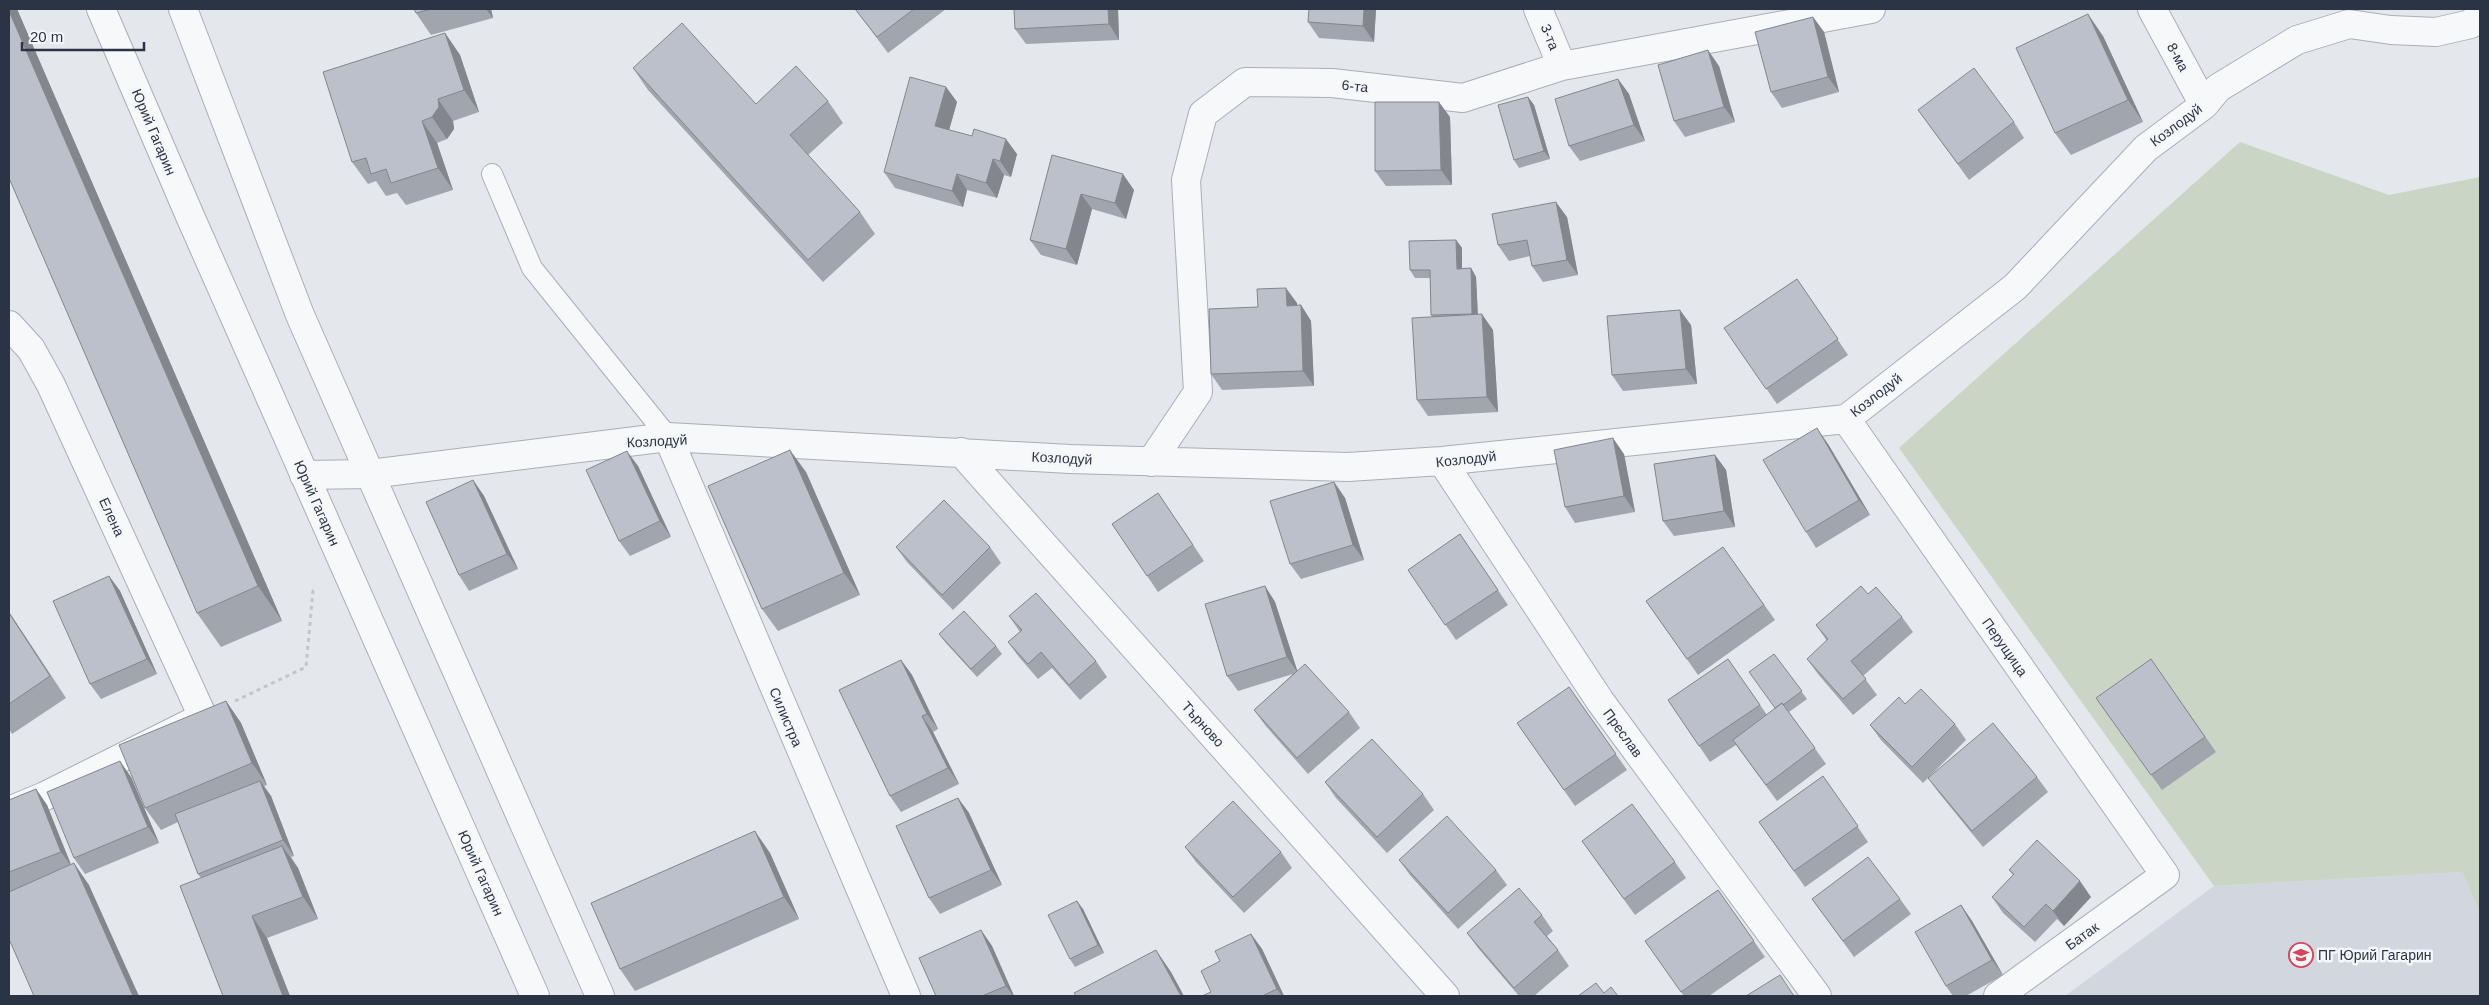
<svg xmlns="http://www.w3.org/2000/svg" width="2489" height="1005" viewBox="0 0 2489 1005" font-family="Arial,sans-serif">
<rect width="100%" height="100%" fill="#e4e7ec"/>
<path fill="#d2d6de" d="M2462,872L2480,913V996H2065L2214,886Z"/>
<path fill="#c9d6c5" d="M2240,142L2389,195L2480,177V913L2462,872L2214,886L1899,448Z"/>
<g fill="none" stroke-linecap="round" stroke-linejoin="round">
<defs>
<path id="service" d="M492,174L532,268L668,437"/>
<path id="minor" d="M1538,9L1562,66
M2152,9L2204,105
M9,325L31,349L51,385L203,717L45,796L9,811
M1846,419L2165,875L1998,996
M668,437L906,996
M961,452L1445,996
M1442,461L1600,701L1817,996
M1151,462L1198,392L1186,180L1203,114L1245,82L1332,83L1463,98L1562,66L1871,9
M304,475L370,474L668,437L1070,459L1348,467L1442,461L1846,419L2015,287L2146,148L2204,105L2218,88L2297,40L2349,24L2391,30L2436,32L2471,24L2480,14"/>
<path id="tertiary" d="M101,9L190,216L535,996
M183,9L300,315L600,996"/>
</defs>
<use href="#service" stroke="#a9aeb7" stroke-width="22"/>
<use href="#minor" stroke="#a9aeb7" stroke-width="30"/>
<use href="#tertiary" stroke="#a9aeb7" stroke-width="30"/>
<path stroke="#c2c5cb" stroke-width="3" stroke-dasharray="4 4" stroke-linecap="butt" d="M235,701L306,667L313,591L317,590"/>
<use href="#service" stroke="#f7f8fa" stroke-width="20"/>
<use href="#minor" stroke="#f7f8fa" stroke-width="28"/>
<use href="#tertiary" stroke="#f7f8fa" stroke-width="28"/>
</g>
<path fill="#a1a5ae" d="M9,9H17L282,621L221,647L197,613Z
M414,9H491L493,18L431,35L416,13Z
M855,9H946L888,53Z
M1014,9H1118L1119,40L1026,44L1015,29Z
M1309,9H1376L1374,42L1319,38L1308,22Z
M1813,17L1824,32L1839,92L1782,108L1771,92Z
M445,33L460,55L479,112L453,121L454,129L447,139L437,143L453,190L406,205L397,193L386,196L376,181L368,184L352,162Z
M2103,36L2143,122L2071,155L2055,133Z
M1719,66L1735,122L1685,137L1674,121Z
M633,68L756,104L828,101L843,123L808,155L860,212L875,234L823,282L648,90Z
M1618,79L1629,94L1645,141L1580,161L1569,146Z
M946,87L957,102L949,130L1017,154L1011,177L1004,175L997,198L967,190L963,207L895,188L884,172Z
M1528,97L1534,105L1550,159L1519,168L1514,160Z
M1918,110L2014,122L2024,138L1969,180Z
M1450,117L1452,185L1386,186L1375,171Z
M1052,155L1134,190L1126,219L1092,209L1077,265L1041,255L1030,240Z
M1567,217L1578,275L1543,282L1532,266L1530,256L1509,261L1498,245Z
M1456,240L1462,248V269L1471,268L1476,277L1478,314L1493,330L1498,412L1428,416L1417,400L1433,317L1431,315L1430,278H1415L1410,270Z
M1797,279L1848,355L1777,404L1724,328Z
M1297,303V305H1301L1311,321L1314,386L1222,390L1211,374L1258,307Z
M1691,325L1697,384L1623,391L1612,375Z
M1828,444L1870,515L1816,548L1806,532Z
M1624,454L1635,512L1575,523L1565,507Z
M1715,455L1726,470L1735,527L1674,536L1663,521Z
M638,466L671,537L630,556L619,541Z
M806,472L860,595L778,631L762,609Z
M473,480L484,496L518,569L469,591L459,575Z
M1334,482L1345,498L1364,560L1301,579L1290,564Z
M1158,493L1204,561L1158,592L1112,524Z
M1460,534L1508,605L1456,640L1408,570Z
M896,547H990L1001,563L953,610L907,562Z
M1723,547L1775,620L1698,675L1646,601Z
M109,576L120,591L157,674L101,699L90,684Z
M1265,586L1275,602L1297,670L1349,712L1360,728L1308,774L1265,725L1254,710L1293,674L1238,691L1227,676Z
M1868,594L1902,617L1913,632L1863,676L1877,695L1853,715L1818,674L1807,659L1827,641L1816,625Z
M9,612L66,698L12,734L9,729Z
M1009,616L1096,661L1107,677L1080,700L1052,668L1038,679L1019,657L1008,642L1020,632Z
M939,634L996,646L1002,654L977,677L945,642Z
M1774,654L1807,699L1789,712L1826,764L1777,801L1736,745L1710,762L1668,700L1728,659L1767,715L1775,708Z
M2151,659L2216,752L2162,790L2096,698Z
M901,660L912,675L938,729L933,732L959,784L901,812L890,796Z
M1569,687L1627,770L1575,806L1517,723Z
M226,701L241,723L267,785L264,786L271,796L294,856L291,857L298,868L318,919L267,938L290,996H223L201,878L198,874L178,822L161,830L145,808Z
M1905,704L1955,724L1966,740L1923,783L1881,740L1870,725Z
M1823,776L1868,842L1805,887L1759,822Z
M131,777L159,843L85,874L74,858Z
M2037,777L2048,792L1983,847L1939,793L1928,778Z
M1325,782L1423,794L1434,810L1387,853L1336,798Z
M36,789L47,805L70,864L89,885L9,939V800Z
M958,798L969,813L1002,885L940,914L929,898Z
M1582,841L1675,862L1686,878L1635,915Z
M1185,847L1281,852L1292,868L1244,913L1196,862Z
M770,853L799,919L635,991L620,969Z
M1399,860L1496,870L1507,885L1458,929L1410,875Z
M2009,870L2091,897L2064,926L2057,919L2035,942L2003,913L1992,897L2013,875Z
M1718,890L1765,957L1709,996H1684L1645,941Z
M1812,899H1900L1911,914L1854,957Z
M1961,905L1972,921L2003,975L1966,996H1953L1946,986Z
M1083,909L1104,953L1075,967L1070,959Z
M1542,915L1553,931L1547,936L1558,950L1569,966L1534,996H1519L1478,948L1467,933Z
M981,930L992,946L1014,996H936Z
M1251,934L1262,949L1284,996H1202L1211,992L1220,961Z"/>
<path fill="#83868d" d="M9,9H17L282,621L258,586L9,11Z
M486,9H491L493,18Z
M1108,9H1118L1119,40L1109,24Z
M1364,9H1376L1374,42L1363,26Z
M2088,14L2103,36L2143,122L2128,100Z
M1813,17L1824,32L1839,92L1828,77Z
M445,33L460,55L479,112L464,90Z
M1708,50L1719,66L1735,122L1724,107Z
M1618,79L1629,94L1645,141L1634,125Z
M946,87L957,102L946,141L935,126Z
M1528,97L1534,105L1550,159L1544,151Z
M438,99L453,121L454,129L447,139L432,117Z
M1439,102L1450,117L1452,185L1441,170Z
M422,121L437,143L453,190L438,168Z
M1006,139L1017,154L1011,177L1000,161Z
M993,159L1004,175L997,198L986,183Z
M957,174L967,190L963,207L952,191Z
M1123,174L1134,190L1126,219L1115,203Z
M1081,194L1092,209L1077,265L1066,249Z
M1556,202L1567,217L1578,275L1567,260Z
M1456,240L1462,248V277L1457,269Z
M1471,268L1476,277L1478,322L1472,314Z
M1286,288L1297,303L1298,321L1287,306Z
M1301,305L1311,321L1314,386L1303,371Z
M1680,310L1691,325L1697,384L1686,369Z
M1482,314L1493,330L1498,412L1487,397Z
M1817,428L1828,444L1870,515L1859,500Z
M1613,438L1624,454L1635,512L1624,496Z
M790,450L806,472L860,595L844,573Z
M627,451L638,466L671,537L660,521Z
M1715,455L1726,470L1735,527L1724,511Z
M473,480L484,496L518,569L507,554Z
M1334,482L1345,498L1364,560L1353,545Z
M109,576L120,591L157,674L147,659Z
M1265,586L1275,602L1298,673L1287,657Z
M9,612L66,698L9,613Z
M901,660L912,675L938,729L927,714Z
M226,701L241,723L267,785L252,763Z
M922,716L933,732L959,784L948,768Z
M120,761L131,777L159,843L148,827Z
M260,781L271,796L294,856L283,840Z
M36,789L47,805L72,867L61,852Z
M958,798L969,813L1002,885L991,870Z
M755,831L770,853L799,919L784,897Z
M282,846L298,868L318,919L303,897Z
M74,863L89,885L139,996H133Z
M2080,881L2091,897L2064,926L2053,911Z
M1077,901L1083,909L1104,953L1098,945Z
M1961,905L1972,921L2003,975L1992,960Z
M252,916L267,938L290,996H283Z
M981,930L992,946L1014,996H1013L1006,986Z
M1251,934L1262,949L1284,996H1282L1277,989Z
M1156,950L1171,972L1184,996H1181Z"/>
<path fill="#bbc0ca" stroke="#83868d" d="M414,9H431L416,13Z
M855,9H914L877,37Z
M1014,9H1108L1109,24L1015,29Z
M1309,9H1364L1363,26L1308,22Z
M9,11L258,586L197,613L9,178Z
M2088,14L2128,100L2055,133L2016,48Z
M1813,17L1828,77L1771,92L1755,32Z
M682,23L756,104L796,66L828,101L790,135L860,212L808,260L633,68Z
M445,33L464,90L438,99L439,107L432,117L422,121L438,168L391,183L386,169L371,174L366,158L352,162L323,72Z
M1708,50L1724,107L1674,121L1658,65Z
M1974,68L2014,122L1958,164L1918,110Z
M910,77L946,87L935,126L972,136L974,129L1006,139L1000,161L993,159L986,183L957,174L952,191L884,172Z
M1618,79L1634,125L1569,146L1555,99Z
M1528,97L1544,151L1514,160L1498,105Z
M1375,102H1439L1441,170L1375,171Z
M1052,155L1123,174L1115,203L1081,194L1066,249L1030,240Z
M1556,202L1567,260L1532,266L1527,240L1498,245L1492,214Z
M1456,240L1457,269L1471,268L1472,314L1431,315L1430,270H1410L1409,241Z
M1797,279L1838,339L1766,389L1724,328Z
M1286,288L1287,306L1301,305L1303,371L1211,374L1209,309L1258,307L1257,289Z
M1680,310L1686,369L1612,375L1607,316Z
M1482,314L1487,397L1417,400L1412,318Z
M1817,428L1859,500L1806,532L1763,460Z
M1613,438L1624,496L1565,507L1554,450Z
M790,450L844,573L762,609L708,486Z
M627,451L660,521L619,541L586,470Z
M1715,455L1724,511L1663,521L1654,464Z
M473,480L507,554L459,575L426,502Z
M1334,482L1353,545L1290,564L1270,501Z
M1158,493L1193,545L1147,576L1112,524Z
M944,500L990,547L942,595L896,547Z
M1460,534L1498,590L1445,625L1408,570Z
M1723,547L1764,605L1687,659L1646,601Z
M109,576L147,659L90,684L53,601Z
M1265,586L1287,657L1227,676L1205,604Z
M1861,586L1868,594L1876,587L1902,617L1851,661L1866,679L1843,699L1807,659L1828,639L1816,625Z
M1036,593L1096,661L1069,685L1041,652L1028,664L1008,642L1022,630L1009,616Z
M964,611L996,646L971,669L939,634Z
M9,613L50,676L9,704Z
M1774,654L1802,691L1783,705L1782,703L1775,708L1749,672Z
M1728,659L1760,705L1699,746L1668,700Z
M2151,659L2205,737L2151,775L2096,698Z
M901,660L927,714L922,716L948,768L890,796L839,690Z
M1305,664L1349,712L1297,758L1254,710Z
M1569,687L1616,754L1564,790L1517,723Z
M1921,689L1955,724L1912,767L1870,725L1899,697L1905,704Z
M226,701L252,763L145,808L119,745Z
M1782,703L1815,748L1766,785L1733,740Z
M1993,723L2037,777L1972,831L1928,778Z
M1372,739L1423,794L1377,837L1325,782Z
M120,761L148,827L74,858L47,792Z
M1823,776L1858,826L1794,871L1759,822Z
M260,781L283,840L198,874L175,814Z
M36,789L61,852L9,872V800Z
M958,798L991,870L929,898L896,826Z
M1233,801L1281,852L1233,897L1185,847Z
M1632,804L1675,862L1624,899L1582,841Z
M1447,816L1496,870L1448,913L1399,860Z
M755,831L784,897L620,969L591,903Z
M2037,840L2080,881L2053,911L2046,904L2024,927L1992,897L2014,874L2009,870Z
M282,846L303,897L252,916L283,996H223L180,886Z
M1868,857L1900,899L1843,941L1812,899Z
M74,863L133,996H34L9,939V892Z
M1519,888L1542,915L1534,922L1558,950L1514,988L1467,933Z
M1718,890L1754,941L1681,992L1645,941Z
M1077,901L1098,945L1070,959L1048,915Z
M1961,905L1992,960L1946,986L1915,932Z
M981,930L1006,986L982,996H936L919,958Z
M1251,934L1277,989L1262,996H1202L1211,992L1201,971L1220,961L1215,951Z
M1156,950L1181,996H1076L1074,993Z
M1780,975L1794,996H1746Z
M1596,983L1604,993L1611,987L1618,996H1578Z"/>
<defs>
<symbol id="school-ring" viewBox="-11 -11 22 22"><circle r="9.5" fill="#f4f6f9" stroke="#d1495b" stroke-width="1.5"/><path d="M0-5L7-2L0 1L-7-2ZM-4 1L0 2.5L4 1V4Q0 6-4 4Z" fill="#d1495b"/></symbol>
</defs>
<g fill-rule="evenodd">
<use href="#school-ring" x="2287" y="941" width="28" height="28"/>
</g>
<g text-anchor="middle" stroke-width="5" stroke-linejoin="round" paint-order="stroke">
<g font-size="14" fill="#2b3445" stroke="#f4f6f9">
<text transform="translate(1550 37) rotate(68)" y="5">3-та</text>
<text transform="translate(2178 57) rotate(62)" y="5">8-ма</text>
<text transform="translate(1355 86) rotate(6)" y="5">6-та</text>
<text transform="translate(2176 125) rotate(-37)" y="5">Козлодуй</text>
<text transform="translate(154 132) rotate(67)" y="5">Юрий Гагарин</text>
<text transform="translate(1876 395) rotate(-38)" y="5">Козлодуй</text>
<text transform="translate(657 441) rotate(-3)" y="5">Козлодуй</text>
<text transform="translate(1062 458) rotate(3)" y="5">Козлодуй</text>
<text transform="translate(1466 459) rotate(-6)" y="5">Козлодуй</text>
<text transform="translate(317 503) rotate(66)" y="5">Юрий Гагарин</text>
<text transform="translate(112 517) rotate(65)" y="5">Елена</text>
<text transform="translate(2005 647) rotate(55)" y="5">Перущица</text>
<text transform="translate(786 717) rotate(67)" y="5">Силистра</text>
<text transform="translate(1203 724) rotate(48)" y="5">Търново</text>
<text transform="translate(1623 733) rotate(54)" y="5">Преслав</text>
<text transform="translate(481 873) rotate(66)" y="5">Юрий Гагарин</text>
<text transform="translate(2082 936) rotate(-36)" y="5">Батак</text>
</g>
<g font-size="14" fill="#2b3445" stroke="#f4f6f9" text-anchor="start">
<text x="2318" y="960">ПГ Юрий Гагарин</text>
</g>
</g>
<rect width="2489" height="1005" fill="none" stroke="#2b3445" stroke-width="20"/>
<path d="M22 42v8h122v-8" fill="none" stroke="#2b3445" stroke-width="2.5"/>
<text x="30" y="42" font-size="15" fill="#2b3445" stroke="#f4f6f9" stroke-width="4" paint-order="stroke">20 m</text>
</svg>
